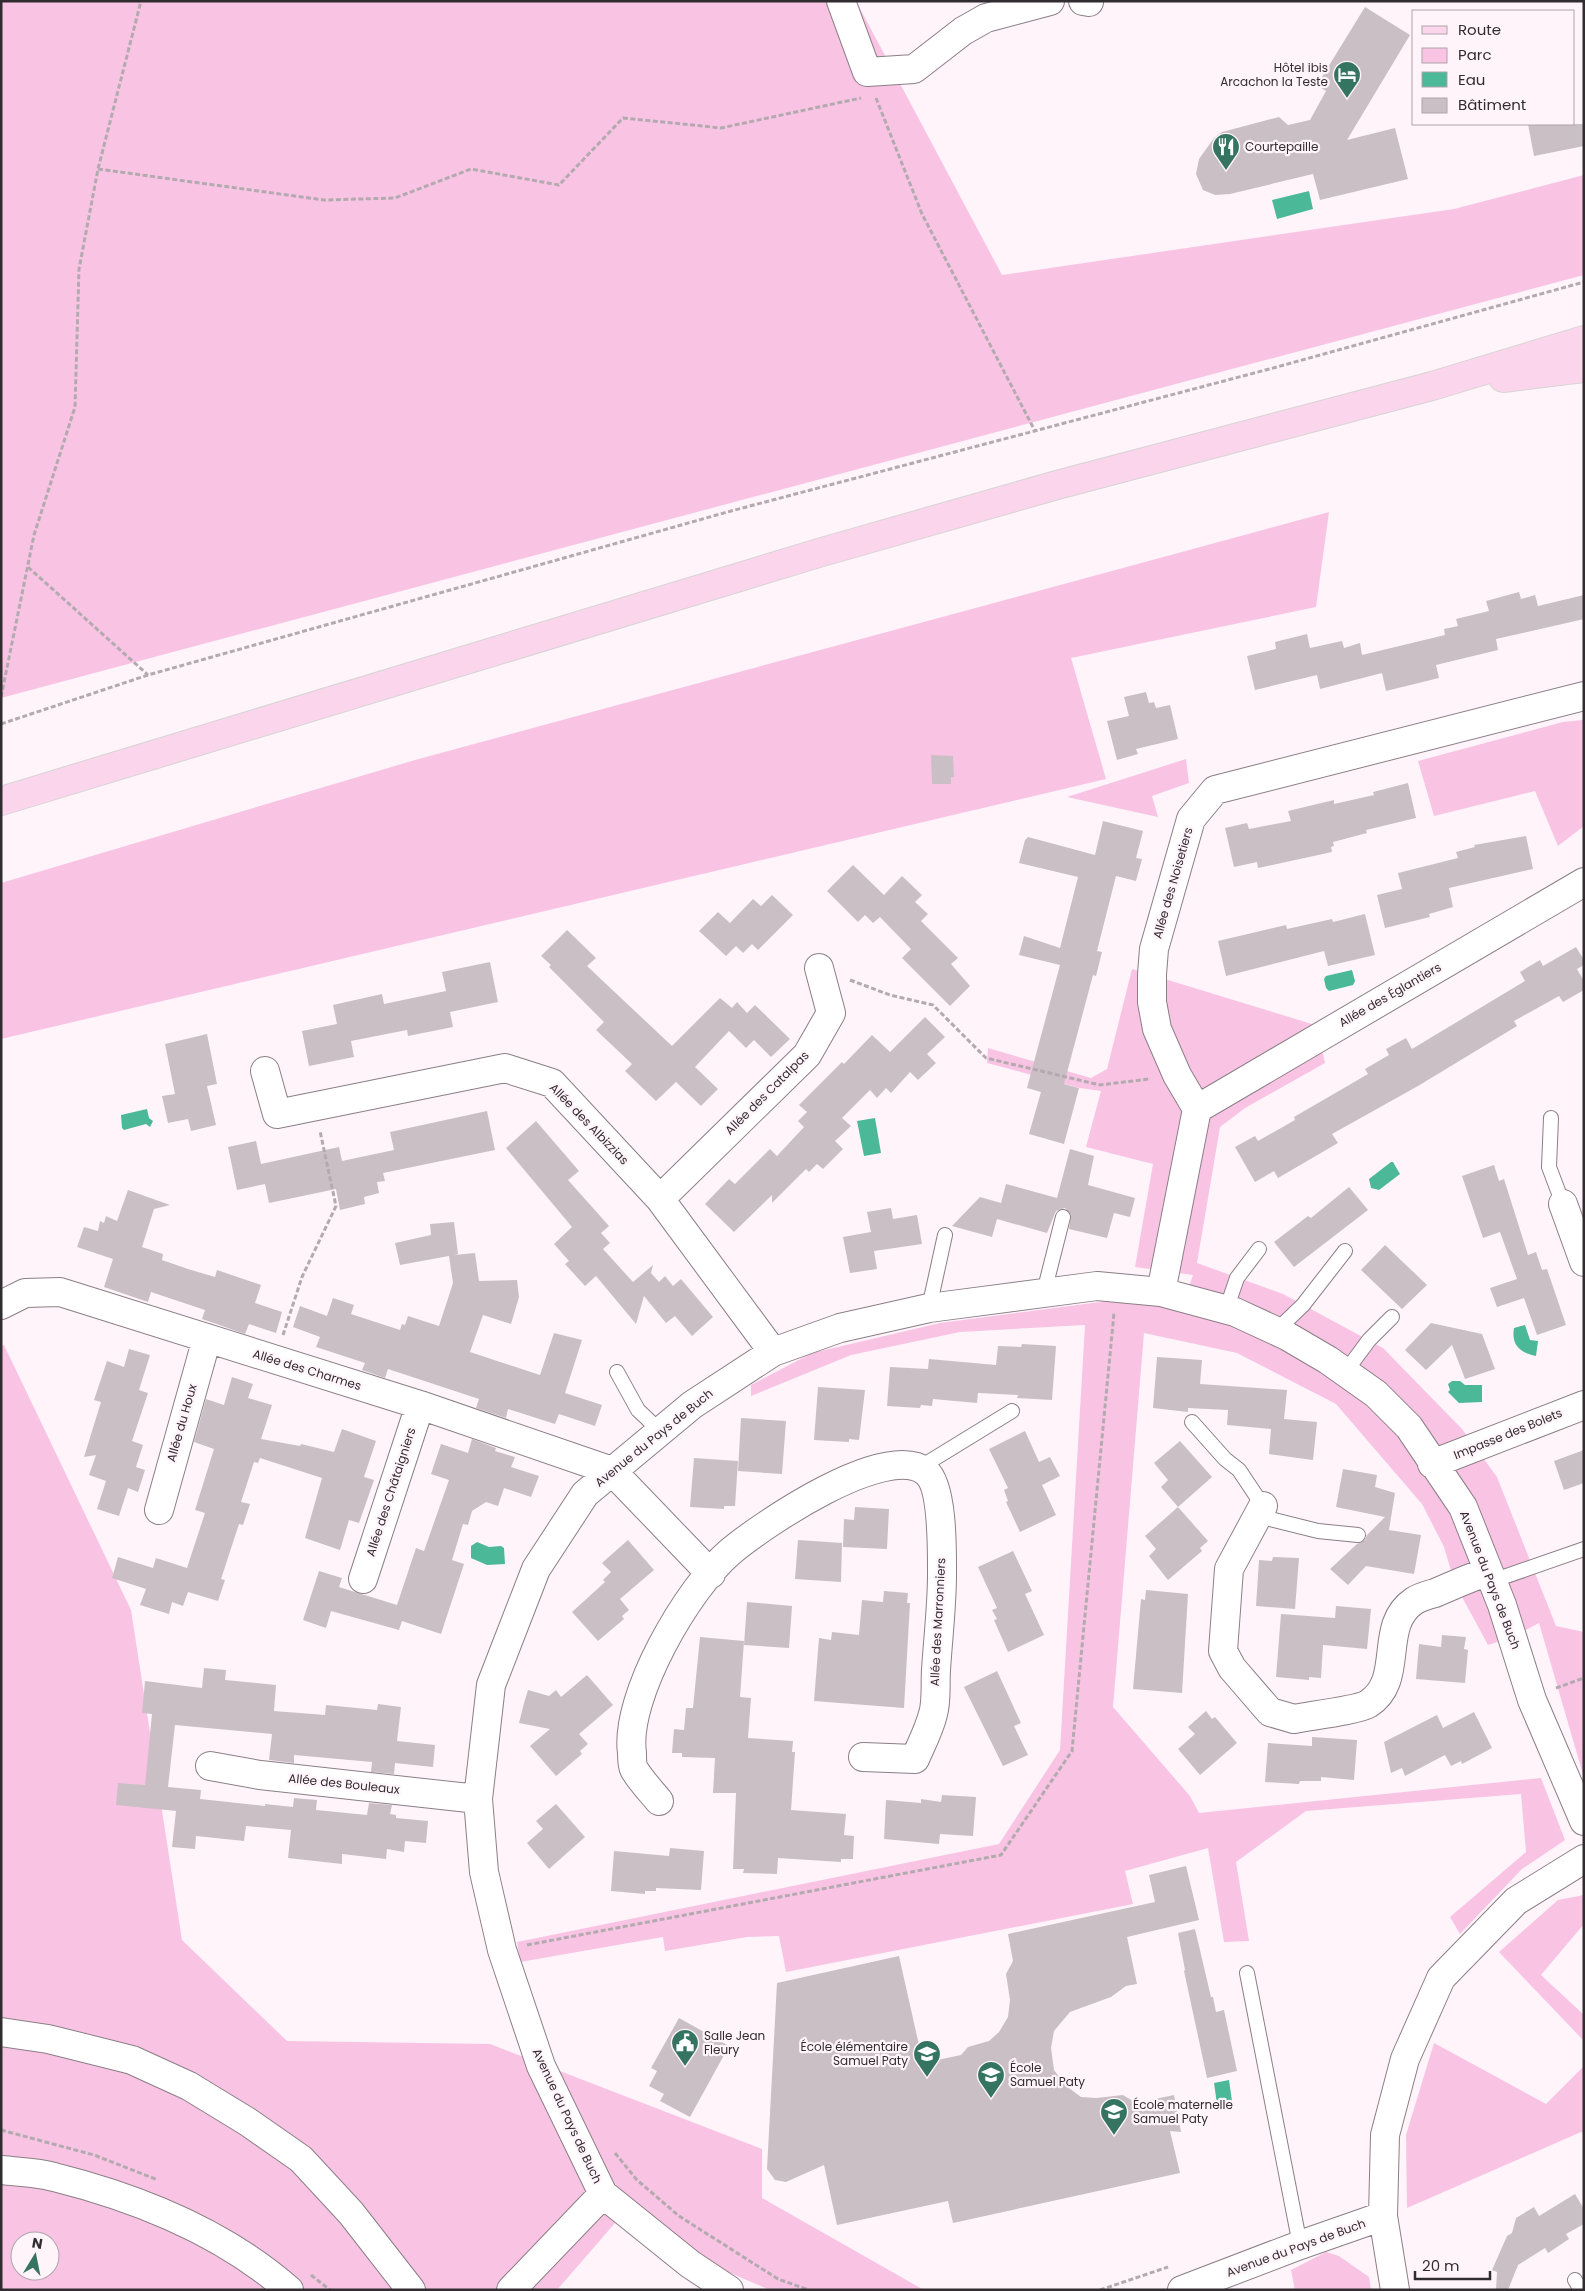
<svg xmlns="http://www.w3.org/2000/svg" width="1585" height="2291" viewBox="0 0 1585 2291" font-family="Poppins,sans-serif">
<rect width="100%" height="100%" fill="#fff4fa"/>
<path fill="#f9c4e4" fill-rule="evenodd" d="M1,1H856L1002,275L1454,209L1584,175V275L1,698Z
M1329,512L1316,607L1071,658L1106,779L1,1039V883L415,760Z
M1583,720L1584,826L1558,846L1535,791L1434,816L1418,761L1563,722Z
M1186,759L1189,783L1152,796L1158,817L1067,797Z
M1132,969L1312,1024L1319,1037L1325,1063L1245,1108L1220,1127L1197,1263L1283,1294L1383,1348L1462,1429L1497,1477L1556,1626L1584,1632V1778L1539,1623L1513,1637L1488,1645L1455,1584L1444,1547L1422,1504L1336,1404L1237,1353L1144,1333L1113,1707L1190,1796L1199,1813L1541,1778L1565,1840L1522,1869L1460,1934L1450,1917L1526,1852L1521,1794L1306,1811L1236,1862L1249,1941L1224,1942L1208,1848L1125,1871L1133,1904L786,1972L779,1936L747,1937L665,1951L663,1937L520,1962L517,1942L999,1844L1060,1750L1085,1325L960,1332L851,1355L751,1396V1385L812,1353L940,1323L1115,1300L1181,1309L1193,1275L1135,1267L1153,1164L1086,1147L1101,1091L1080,1088L987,1063L988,1048L1091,1078L1107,1069Z
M4,1345L131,1610L182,1940L287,2041L490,2044L762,2149V2198L924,2290H770L615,2223L557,2290H1V1346ZM20,2241H50V2271H20Z
M1584,1895V1924L1541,1975L1584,2015V2041L1499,1952L1558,1900Z
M1434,2043L1546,2104L1584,2066V2133L1581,2132L1407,2208L1406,2135Z
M1326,2252L1339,2256L1369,2277L1371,2290H1295L1291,2270Z"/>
<path fill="#4bb898" d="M1309,191L1313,209L1277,219L1272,200Z
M1352,970L1355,981L1353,985L1329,991L1326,988L1324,979L1326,976Z
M147,1109L149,1118L153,1121L150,1127L146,1124L124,1130L122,1128L121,1115Z
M875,1118L881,1153L864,1156L857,1121Z
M1391,1162H1393L1400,1174L1379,1190L1371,1188L1369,1179Z
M1525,1325L1530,1340L1538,1341L1536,1356C1520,1353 1511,1345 1514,1328Z
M1452,1381H1460L1465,1385H1482V1402L1459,1403L1448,1392L1450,1390L1448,1384Z
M477,1542L489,1547L501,1546L504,1548L505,1564L487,1565L471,1558V1546Z
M1229,2080L1233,2108L1218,2111L1214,2083Z"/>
<path fill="#cbbfc6" d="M1365,7L1410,35L1347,140L1395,128L1408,179L1320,200L1313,174L1230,194L1215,195L1203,190L1196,174L1199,159L1214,138L1222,132L1279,117L1288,125L1310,120L1326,91L1317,85Z
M1528,124H1584V146L1534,156Z
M1519,592L1521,599L1535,595L1538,606L1584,595V619L1496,639L1498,650L1436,665L1439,678L1386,691L1382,673L1320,689L1317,675L1255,690L1247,656L1276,649L1275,642L1307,634L1310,648L1342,641L1344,648L1360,643L1362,655L1445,635L1444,629L1458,626L1456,619L1489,611L1486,601Z
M1146,692L1149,703L1154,702L1156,708L1170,705L1178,739L1136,749L1138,754L1117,760L1107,721L1129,716L1124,697Z
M931,755L953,756L954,777H951V784H932Z
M1408,783L1416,818L1366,830L1367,833L1333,842L1334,846L1331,847L1332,852L1258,868L1257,862L1234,867L1225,828L1247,823L1249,829L1291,821L1288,811L1334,800V804L1374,795L1373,792Z
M1103,821L1143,831L1136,858L1142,859L1136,881L1116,876L1097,951L1102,952L1096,976L1093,975L1064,1084L1079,1088L1064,1144L1029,1134L1041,1092L1027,1088L1060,965L1019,955L1024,936L1060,948L1078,877L1019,863L1025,840L1028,837L1095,855Z
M1526,836L1533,869L1449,888L1453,907L1429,914L1430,917L1385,928L1377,895L1402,889L1398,873L1458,858L1456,852L1475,847L1474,845Z
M853,865L884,895L902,876L922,895L915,902L928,914L921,921L958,958L951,964L970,986L950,1006L902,958L911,949L880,917L873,923L865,915L858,922L827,891Z
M772,895L793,915L758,950L752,944L743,953L736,946L726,956L699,931L718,912L730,923L753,899L761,906Z
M1365,914L1375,955L1328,966L1324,951L1226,976L1218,941L1286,925L1287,929L1332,919L1333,922Z
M567,930L596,958L587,966L672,1046L720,998L732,1008L737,1002L747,1013L755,1005L790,1039L771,1057L754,1040L746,1048L729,1031L695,1067L718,1089L701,1106L676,1082L656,1101L625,1071L632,1064L596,1030L604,1022L549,967L551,965L541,956Z
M1576,947L1584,960V965L1577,969L1584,981V990L1563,1002L1559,996L1514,1021L1517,1026L1418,1086L1332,1134L1338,1143L1278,1178L1274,1171L1255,1182L1235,1147L1255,1136L1258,1141L1295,1120L1294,1117L1368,1074L1365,1069L1389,1055L1386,1049L1406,1038L1412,1049L1525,981L1520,972L1540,960L1543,966Z
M490,962L498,1002L450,1012L453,1027L408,1036L407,1030L351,1041L354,1057L309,1066L302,1031L337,1024L333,1005L382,994L384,1004L446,991L442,972Z
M925,1017L945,1037L927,1054L936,1063L918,1080L910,1072L891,1093L886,1088L877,1098L870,1090L842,1118L851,1126L835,1141L843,1149L823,1169L817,1164L809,1172L806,1169L772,1203V1195L734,1232L705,1204L729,1179L735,1184L770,1149L777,1156L804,1127L798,1121L807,1112L799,1105L842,1062L844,1064L872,1035L890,1052Z
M207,1034L217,1084L207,1086L216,1125L191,1131L188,1119L168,1123L162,1096L175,1094L165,1044Z
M487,1111L495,1150L383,1173L385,1181L377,1182L379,1193L364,1197L365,1204L340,1210L336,1189L269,1203L265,1184L237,1190L228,1147L256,1141L261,1164L339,1147L342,1161L394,1150L390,1132Z
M536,1121L579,1171L568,1180L609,1226L601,1233L610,1243L603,1249L633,1282L653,1265L651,1273L659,1282L665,1276L673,1286L681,1279L713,1317L692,1336L675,1316L666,1323L644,1296L636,1324L596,1276L585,1286L565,1264L569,1261L554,1244L572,1227L506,1148Z
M1070,1149L1094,1156L1088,1185L1135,1198L1130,1217L1114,1213L1107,1238L1069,1229L1071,1215L1065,1208L1056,1211L1047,1233L997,1219L992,1237L952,1226L980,1197L1001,1203L1006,1184L1057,1198Z
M1494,1165L1499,1181L1504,1179L1528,1255L1536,1252L1542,1270L1547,1269L1566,1325L1537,1335L1524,1298L1497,1307L1490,1288L1517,1279L1500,1232L1483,1238L1462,1176Z
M1349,1187L1368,1210L1294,1267L1274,1242L1308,1216L1311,1218Z
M128,1190L170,1205L154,1209L142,1247L163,1254L162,1260L188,1269L215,1277L217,1270L261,1285L255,1303L282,1312L276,1333L249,1324L245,1334L202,1319L205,1310L151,1292L148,1302L104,1287L113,1259L77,1247L84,1227L98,1231L100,1221L104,1223L106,1216L117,1221Z
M891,1208L893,1219L917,1215L922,1244L874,1251L877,1269L850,1273L843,1237L871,1232L867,1212Z
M454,1222L458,1254L454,1255L475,1253L479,1281L517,1280L519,1297L511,1324L483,1315L470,1352L540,1375L554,1333L582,1340L565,1393L602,1405L595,1426L559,1414L555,1424L508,1409L506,1418L476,1408L479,1399L388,1369L385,1378L362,1370L365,1363L316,1347L320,1337L293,1327L300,1306L327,1316L333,1298L354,1305L351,1314L400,1330L402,1324L405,1325L408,1316L439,1326L453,1283L449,1256L400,1265L395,1243L431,1235L430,1224Z
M1385,1245L1427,1285L1402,1309L1361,1270Z
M1431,1323L1482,1334L1495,1369L1465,1379L1452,1345L1426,1370L1405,1350Z
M1022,1344L1056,1346L1052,1400L1017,1398L1018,1395L978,1393L977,1403L933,1399L932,1406L921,1405L920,1408L887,1406L890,1367L928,1369L929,1359L996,1365L998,1346L1021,1347Z
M129,1349L150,1355L139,1390L148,1393L132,1441L143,1445L136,1467L145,1470L138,1492L128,1488L119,1516L97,1509L106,1481L89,1475L96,1455L84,1457L101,1402L94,1400L107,1361L124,1367Z
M1157,1357L1202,1360L1200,1384L1287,1390L1284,1419L1317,1422L1313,1460L1269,1454L1271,1429L1227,1425L1228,1410L1188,1408V1412L1153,1408Z
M232,1377L253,1384L248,1398L272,1405L261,1439L300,1446L301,1444L334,1452L342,1429L376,1441L364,1477L374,1480L359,1523L349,1520L340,1550L305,1538L322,1478L260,1458L258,1463L254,1462L241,1502L250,1504L243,1525L239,1524L221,1579L225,1580L218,1601L188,1592L183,1606L172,1602L169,1614L140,1605L146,1589L112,1578L118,1557L153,1568L156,1558L187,1568L205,1513L195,1510L214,1449L194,1442L206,1399L224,1405Z
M818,1387L865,1390L859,1440L849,1439V1442L814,1440Z
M741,1418L786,1421L782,1474L738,1471Z
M1025,1431L1039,1462L1050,1457L1060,1476L1042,1485L1056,1515L1020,1532L1006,1502L1008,1501L1004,1490L1008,1488L989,1449Z
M472,1439L496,1448L495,1451L515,1457L511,1467L539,1476L531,1497L504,1488L498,1506L486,1502L472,1511L468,1525L463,1524L452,1560L464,1564L441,1634L402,1621L399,1630L331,1611L326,1628L303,1620L319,1571L342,1578L339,1587L397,1605L416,1548L424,1551L449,1480L431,1474L441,1444L468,1453Z
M1180,1441L1212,1477L1178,1507L1161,1487L1168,1480L1154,1463Z
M1584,1450V1483L1564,1490L1554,1461Z
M694,1458L738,1461L735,1506H724V1509L690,1507Z
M1343,1469L1377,1475L1375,1487L1395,1493L1389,1530L1421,1535L1414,1574L1366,1566L1348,1585L1330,1569L1357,1544L1365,1540L1367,1535L1385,1517L1336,1507Z
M855,1507L889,1509L887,1549L843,1547L844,1519L854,1520Z
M1178,1507L1208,1541L1200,1548L1202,1551L1168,1580L1149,1556L1156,1549L1145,1536Z
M628,1540L654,1570L620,1599L629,1610L622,1616L624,1619L598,1641L572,1612L605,1582L603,1580L611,1572L602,1563Z
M798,1540L842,1543L841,1582L795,1579Z
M1013,1551L1032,1591L1025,1594L1044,1635L1008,1652L994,1620L997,1619L992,1610L997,1608L978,1567Z
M1273,1557L1299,1558L1295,1609L1256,1606L1259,1560L1272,1561Z
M1146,1590L1188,1594L1182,1693L1133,1689L1141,1599L1145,1600Z
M884,1591L908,1593L907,1603H910L904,1708L814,1701L819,1638L831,1640L832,1632L859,1635L862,1600L883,1602Z
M747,1602L792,1606L789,1648L744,1645Z
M1336,1606L1371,1609L1367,1649L1323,1645L1321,1678L1309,1677V1680L1276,1677L1281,1614L1335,1618Z
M1442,1635L1466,1637L1464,1649L1468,1650L1465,1683L1416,1679L1419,1644L1441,1647Z
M700,1637L744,1641L740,1697L751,1698L748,1738L793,1741L792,1752H795L791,1810L846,1814L844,1835L854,1836L853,1859H841V1862L778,1858L777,1874L743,1873L744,1869H733L736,1793H713L715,1758L682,1757V1753H672L674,1729L684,1730L686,1708H693Z
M204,1668L226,1670L225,1680L276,1685L274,1711L325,1715L326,1705L377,1710L378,1704L401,1707L397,1741L435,1745L433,1767L395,1763L394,1774L371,1772L372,1762L294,1755V1763L269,1760L272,1734L175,1725L168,1787L201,1790L200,1799L265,1806V1804L293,1807L294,1798L317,1800L316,1810L367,1815L369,1803L392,1805L390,1814L396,1815V1818L428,1821L426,1843L405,1841L404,1852L387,1849L386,1859L342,1854V1864L288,1858L291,1830L246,1826L244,1841L196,1836L195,1849L172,1847L176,1811L116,1805L118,1783L145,1785L152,1714L142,1713L145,1681L202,1688Z
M997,1671L1021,1723L1014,1726L1028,1755L1003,1766L964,1687Z
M587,1675L613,1705L579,1734L588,1744L580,1751L582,1754L556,1776L530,1746L550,1729L519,1723L524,1703L528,1690L549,1696L556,1690L561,1697Z
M1206,1711L1212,1719L1215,1717L1237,1743L1200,1775L1178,1749L1195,1734L1188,1727Z
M1474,1712L1492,1748L1462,1764L1461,1761L1451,1766L1445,1755L1405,1776L1402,1768L1391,1773L1384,1742L1437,1715L1443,1728Z
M1312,1737L1357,1740L1354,1780L1321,1777V1781H1300L1299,1784L1265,1782L1268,1743L1312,1746Z
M942,1795L976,1797L973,1836L940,1834L939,1844L884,1839L886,1800L921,1803V1799L941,1802Z
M556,1804L585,1837L549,1869L527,1843L543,1829L536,1821Z
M670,1848L704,1851L701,1890L656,1888V1891H645V1894L611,1891L614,1851L669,1856Z
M1186,1866L1199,1920L1127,1937L1137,1984L1126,1986L1111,1997L1070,2012L1054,2031L1051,2048L1054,2070L1065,2085L1081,2097L1096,2098L1123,2095L1136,2103L1174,2095L1181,2132L1170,2131L1180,2173L953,2223L948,2201L837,2225L824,2165L786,2182L775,2180L767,2169L777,1983L899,1956L923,2063L961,2055L968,2047L989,2041L999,2032L1008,2017L1010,2000L1006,1974L1013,1961L1008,1934L1155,1902L1149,1875Z
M1195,1929L1211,1997H1213L1216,2012L1224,2010L1237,2071L1207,2078L1184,1971L1185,1970L1178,1933Z
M679,2018L729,2046L690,2117L660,2101L664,2094L649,2086L657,2071L651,2068Z
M1575,2194L1584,2209V2224L1566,2234L1569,2239L1548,2253L1545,2248L1518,2265L1508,2290H1496L1497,2272L1492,2270L1507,2236L1512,2233L1516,2218L1534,2207L1539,2216Z"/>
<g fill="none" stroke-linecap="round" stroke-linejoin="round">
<defs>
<path id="service" d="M1551,1118L1549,1167L1563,1204
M1044,1292L1063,1217
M929,1308L945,1235
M1226,1310L1237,1278L1259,1249
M1276,1331L1303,1305L1345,1251
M1346,1371L1369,1340L1392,1317
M617,1372L638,1410L660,1431
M1192,1422L1225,1459L1239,1470L1263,1506
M919,1468L1012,1411
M1258,1516L1318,1531L1358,1535
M1492,1581L1584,1549
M1247,1973L1300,2245
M1575,2280L1581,2290"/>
<path id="minor" d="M841,1L867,72L914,69L963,31L986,18L1050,1
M1083,1L1089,2
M265,1071L277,1114L505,1068L552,1083L660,1199L773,1352
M1197,1109L1584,882
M660,1199L807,1055L831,1013L819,968
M1563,1204L1584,1262
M1161,1292L1197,1109L1177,1075L1157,1029L1152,1002V974L1154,949L1191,819L1215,790L1584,696
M1,1305L25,1293L60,1292L420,1405L612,1471L711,1574
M1432,1464L1584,1405
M1263,1506L1229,1569L1223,1651L1232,1668L1270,1712L1294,1719C1308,1716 1358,1710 1368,1704C1406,1680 1377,1626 1414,1601C1420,1597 1428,1595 1435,1593C1453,1585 1470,1578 1488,1571
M159,1510L207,1338
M363,1579L420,1405
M210,1766L260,1775L478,1799
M659,1801C651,1791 640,1780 634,1769C632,1765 632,1758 632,1753C624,1697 688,1588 730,1552C762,1525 887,1440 926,1472C943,1486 942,1552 942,1574C942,1606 938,1638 936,1670C935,1684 937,1701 933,1714C929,1730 921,1745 915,1759L863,1757
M511,2290L603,2194
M729,2290L690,2264L603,2194L541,2066L502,1950L484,1872L478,1799L491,1685L536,1569L585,1494L692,1405L773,1352L840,1328L929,1308L1097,1286L1161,1292L1235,1312L1287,1336L1328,1360L1376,1394L1409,1427L1463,1507L1502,1605L1532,1700L1584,1821
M1182,2290L1300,2245L1383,2216
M1395,2290L1383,2216L1385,2135L1405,2059L1441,1978L1516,1901L1584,1859"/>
<path id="secondary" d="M1,2032L48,2039L132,2060L189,2086L248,2122L301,2159L351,2213L411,2290
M1,2170C18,2172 37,2172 54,2177C138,2198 223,2232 289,2290"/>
<path id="primary" d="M1503,378L1584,368
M1,801L822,552L1057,485L1432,386L1584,340"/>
</defs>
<use href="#service" stroke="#8b7f86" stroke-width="16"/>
<use href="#minor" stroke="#8b7f86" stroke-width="30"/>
<use href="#secondary" stroke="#8b7f86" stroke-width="30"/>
<use href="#primary" stroke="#d6d5d5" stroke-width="30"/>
<path stroke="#b3aaaf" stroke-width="3" stroke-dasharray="5 2.5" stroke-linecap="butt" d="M876,98L922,214L1035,431
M98,169L324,200L395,198L471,169L559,185L623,118L721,128L861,98
M28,567L148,675
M1,697L34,535L75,407L79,269L98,169L141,1
M1,724L148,675L731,511L1277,367L1584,282
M850,980L890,995L933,1005L986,1058L1100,1085L1149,1079
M283,1335L302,1277L336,1206L320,1131
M1556,1688L1584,1678
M527,1945L1001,1855L1072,1751L1114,1313
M1,2130L94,2155L158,2180
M615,2153L637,2180L679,2216L778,2279L809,2290
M311,2275L330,2290
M1100,2290L1168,2267"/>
<use href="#service" stroke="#fff" stroke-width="14"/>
<use href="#minor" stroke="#fff" stroke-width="28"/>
<use href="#secondary" stroke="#fff" stroke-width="28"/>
<use href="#primary" stroke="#fad5ec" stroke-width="28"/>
</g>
<defs>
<symbol id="hotel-pin" viewBox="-11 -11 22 30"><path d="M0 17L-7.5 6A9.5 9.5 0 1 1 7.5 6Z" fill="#357461" stroke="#fff4fa"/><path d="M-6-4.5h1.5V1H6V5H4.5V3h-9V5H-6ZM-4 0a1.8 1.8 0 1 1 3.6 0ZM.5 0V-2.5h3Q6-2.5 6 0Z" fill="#fff"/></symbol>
<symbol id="restaurant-pin" viewBox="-11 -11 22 30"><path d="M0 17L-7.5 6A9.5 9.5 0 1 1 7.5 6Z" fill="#357461" stroke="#fff4fa"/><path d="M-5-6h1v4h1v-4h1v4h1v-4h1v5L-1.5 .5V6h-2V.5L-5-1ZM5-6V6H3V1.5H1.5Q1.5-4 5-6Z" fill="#fff"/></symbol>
<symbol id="civic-pin" viewBox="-11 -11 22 30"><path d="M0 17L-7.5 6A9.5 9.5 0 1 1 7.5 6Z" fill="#357461" stroke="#fff4fa"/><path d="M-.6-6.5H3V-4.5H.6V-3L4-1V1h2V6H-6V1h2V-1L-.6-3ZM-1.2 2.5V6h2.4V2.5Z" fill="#fff"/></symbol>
<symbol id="school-pin" viewBox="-11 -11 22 30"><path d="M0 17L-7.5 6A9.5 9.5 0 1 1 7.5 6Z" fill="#357461" stroke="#fff4fa"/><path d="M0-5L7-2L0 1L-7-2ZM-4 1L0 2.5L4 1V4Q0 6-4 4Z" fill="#fff"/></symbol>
</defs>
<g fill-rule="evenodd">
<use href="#hotel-pin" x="1331" y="59" width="32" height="43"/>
<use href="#restaurant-pin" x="1210" y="131" width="32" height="43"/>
<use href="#civic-pin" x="669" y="2027" width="32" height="43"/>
<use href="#school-pin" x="911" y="2038" width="32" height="43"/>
<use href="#school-pin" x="975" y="2059" width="32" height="43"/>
<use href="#school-pin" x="1098" y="2096" width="32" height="43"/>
</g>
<g text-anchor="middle" stroke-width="4.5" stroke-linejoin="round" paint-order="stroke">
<g font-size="12" fill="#312c2f" stroke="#fff4fa" text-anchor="start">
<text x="1328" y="72" text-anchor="end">Hôtel ibis<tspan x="1328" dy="14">Arcachon la Teste</tspan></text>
<text x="1245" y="151">Courtepaille</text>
<text x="704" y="2040">Salle Jean<tspan x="704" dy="14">Fleury</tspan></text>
<text x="908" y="2051" text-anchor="end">École élémentaire<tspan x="908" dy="14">Samuel Paty</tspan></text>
<text x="1010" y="2072">École<tspan x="1010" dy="14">Samuel Paty</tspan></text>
<text x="1133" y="2109">École maternelle<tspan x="1133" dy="14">Samuel Paty</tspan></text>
</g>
<g font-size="12" fill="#312c2f" stroke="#fff4fa">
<text transform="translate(1173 883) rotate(-74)" y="4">Allée des Noisetiers</text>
<text transform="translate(1390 995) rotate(-30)" y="4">Allée des Églantiers</text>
<text transform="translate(767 1093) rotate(-45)" y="4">Allée des Catalpas</text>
<text transform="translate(589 1124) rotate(46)" y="4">Allée des Albizzias</text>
<text transform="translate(307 1370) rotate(17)" y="4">Allée des Charmes</text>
<text transform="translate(182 1423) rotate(-74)" y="4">Allée du Houx</text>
<text transform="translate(1508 1434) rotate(-22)" y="4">Impasse des Bolets</text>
<text transform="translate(654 1438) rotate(-39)" y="4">Avenue du Pays de Buch</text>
<text transform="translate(391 1492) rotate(-72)" y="4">Allée des Châtaigniers</text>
<text transform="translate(1490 1580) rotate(69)" y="4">Avenue du Pays de Buch</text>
<text transform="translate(938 1622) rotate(-87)" y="4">Allée des Marronniers</text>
<text transform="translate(344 1784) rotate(6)" y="4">Allée des Bouleaux</text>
<text transform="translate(567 2116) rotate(65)" y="4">Avenue du Pays de Buch</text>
<text transform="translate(1296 2248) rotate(-20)" y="4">Avenue du Pays de Buch</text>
</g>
</g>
<rect width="1585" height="2291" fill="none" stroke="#312c2f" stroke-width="5"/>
<rect x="1412" y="10" width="162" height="115" fill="#fff4fa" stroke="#ada4a9"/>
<rect x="1422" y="26" width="25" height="8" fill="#fad5ec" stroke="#ada4a9"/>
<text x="1458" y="35" font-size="15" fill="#312c2f">Route</text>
<rect x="1422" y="48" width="25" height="15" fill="#f9c4e4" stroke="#ada4a9"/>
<text x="1458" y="60" font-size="15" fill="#312c2f">Parc</text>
<rect x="1422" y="72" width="25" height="15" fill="#4bb898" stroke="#ada4a9"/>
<text x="1458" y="85" font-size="15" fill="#312c2f">Eau</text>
<rect x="1422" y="98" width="25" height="15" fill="#cbbfc6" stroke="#ada4a9"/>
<text x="1458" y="110" font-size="15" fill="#312c2f">Bâtiment</text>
<g transform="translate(35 2256) rotate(10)"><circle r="24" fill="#fff4fa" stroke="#ada4a9"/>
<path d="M0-4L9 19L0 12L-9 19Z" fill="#357461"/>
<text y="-8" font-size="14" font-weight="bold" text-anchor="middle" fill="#312c2f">N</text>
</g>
<path d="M1415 2271v8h75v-8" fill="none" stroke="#312c2f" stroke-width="2.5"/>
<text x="1422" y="2271" font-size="15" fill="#312c2f" stroke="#fff4fa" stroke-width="4" paint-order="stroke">20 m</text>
</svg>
